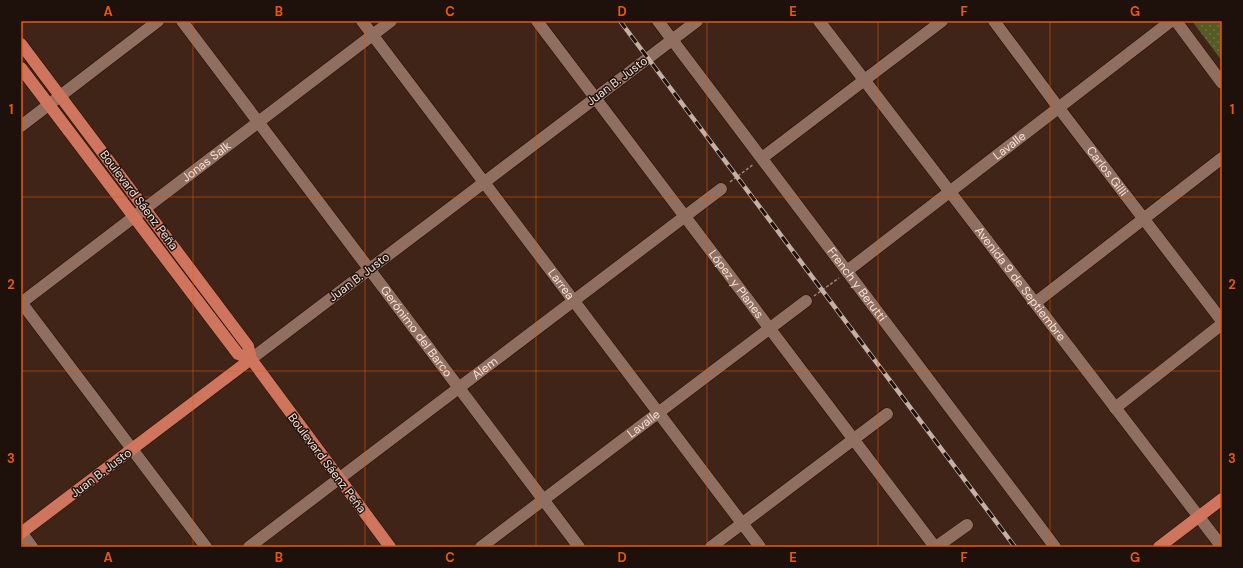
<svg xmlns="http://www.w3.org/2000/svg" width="1243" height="568" viewBox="0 0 1243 568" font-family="'DM Sans',sans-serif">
<defs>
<pattern id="park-dots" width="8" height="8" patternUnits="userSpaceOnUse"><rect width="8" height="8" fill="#555b25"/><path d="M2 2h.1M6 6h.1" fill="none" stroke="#6e7244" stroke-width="1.8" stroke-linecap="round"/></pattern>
</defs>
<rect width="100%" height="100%" fill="#402418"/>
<path fill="url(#park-dots)" d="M1192,21H1222V61Z"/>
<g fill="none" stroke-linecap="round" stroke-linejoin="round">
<defs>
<g id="minor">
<path id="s1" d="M182,21L579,547"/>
<path id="s2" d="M362,21L760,547"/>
<path id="s3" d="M537,21L935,547"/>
<path id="s4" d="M658,21L1055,547"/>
<path id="s5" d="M819,21L1222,547"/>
<path id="s6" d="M994,21L1058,107L1222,321"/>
<path d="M1176,21L1222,83"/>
<path d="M21,126L158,21"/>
<path d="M762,158L942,21"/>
<path id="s7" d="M847,271L1171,21"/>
<path d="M21,302L206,547"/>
<path id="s8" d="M21,303L391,21"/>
<path d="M1035,303L1222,158"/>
<path d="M251,359L697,21"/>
<path d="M1115,408L1222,324"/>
<path d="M21,532L32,547"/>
<path id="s9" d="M249,547L721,189"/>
<path id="s10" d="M481,547L806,301"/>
<path d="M711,547L887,414"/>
<path d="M936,547L967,525"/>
</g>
<path id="major" d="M21,44L248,346L251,359L390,547
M21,68L238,354L251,359
M21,533L251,359
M1159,547L1222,499"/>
</defs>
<use href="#minor" stroke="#260c02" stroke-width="13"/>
<use href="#major" stroke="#260c02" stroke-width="13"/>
<path stroke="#a0897e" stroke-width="1.5" stroke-dasharray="3 2" stroke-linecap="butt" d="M730,182L754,164
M814,296L839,278"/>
<use href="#minor" stroke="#906f60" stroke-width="12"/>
<use href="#major" stroke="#cf755d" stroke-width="12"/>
<defs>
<path id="rail" d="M620,21L1015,547"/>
</defs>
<use href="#rail" stroke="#c5b0a6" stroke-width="4.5"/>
<use href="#rail" stroke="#1e110c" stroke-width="3" stroke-dasharray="9" stroke-linecap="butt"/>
</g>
<path fill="none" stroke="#e8590c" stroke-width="1" stroke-opacity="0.55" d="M193,21V547M365,21V547M536,21V547M707,21V547M878,21V547M1050,21V547M21,197H1222M21,371H1222"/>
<g text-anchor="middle" stroke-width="3" stroke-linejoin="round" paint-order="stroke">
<g font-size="12" fill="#f6e3da" stroke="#1e110c">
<text transform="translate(617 81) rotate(-37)" y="4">Juan B. Justo</text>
<text dy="4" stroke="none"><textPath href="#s7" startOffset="205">Lavalle</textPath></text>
<text dy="4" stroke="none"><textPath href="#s8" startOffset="233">Jonas Salk</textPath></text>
<text dy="4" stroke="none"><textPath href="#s6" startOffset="188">Carlos Gilli</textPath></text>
<text transform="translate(139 200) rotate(53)" y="4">Boulevard Sáenz Peña</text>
<text transform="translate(359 277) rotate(-37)" y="4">Juan B. Justo</text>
<text dy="4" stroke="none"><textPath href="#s2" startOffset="330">Larrea</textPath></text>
<text dy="4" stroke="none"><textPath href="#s3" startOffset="330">López y Planes</textPath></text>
<text dy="4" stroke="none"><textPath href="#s4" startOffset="330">French y Berutti</textPath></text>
<text dy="4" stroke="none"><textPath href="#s5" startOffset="331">Avenida 9 de Septiembre</textPath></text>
<text dy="4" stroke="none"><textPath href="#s1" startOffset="389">Gerónimo del Barco</textPath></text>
<text dy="4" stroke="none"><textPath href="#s9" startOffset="296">Alem</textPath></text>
<text dy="4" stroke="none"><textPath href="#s10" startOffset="204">Lavalle</textPath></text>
<text transform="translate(327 463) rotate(53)" y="4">Boulevard Sáenz Peña</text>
<text transform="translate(101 473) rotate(-37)" y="4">Juan B. Justo</text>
</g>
</g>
<rect width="1243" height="568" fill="none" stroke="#1e110c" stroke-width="44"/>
<rect x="22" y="22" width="1199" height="524" fill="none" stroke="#e8590c" stroke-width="1.5"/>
<g font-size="13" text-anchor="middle" font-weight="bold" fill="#e8590c">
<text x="108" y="16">A</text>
<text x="279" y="16">B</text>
<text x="450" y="16">C</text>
<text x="622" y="16">D</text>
<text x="793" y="16">E</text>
<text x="964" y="16">F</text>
<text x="1135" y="16">G</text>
<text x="11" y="114">1</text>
<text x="1232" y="114">1</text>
<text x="11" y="289">2</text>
<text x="1232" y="289">2</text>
<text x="11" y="463">3</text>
<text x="1232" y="463">3</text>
<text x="108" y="562">A</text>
<text x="279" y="562">B</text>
<text x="450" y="562">C</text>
<text x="622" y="562">D</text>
<text x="793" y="562">E</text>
<text x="964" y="562">F</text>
<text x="1135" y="562">G</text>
</g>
</svg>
